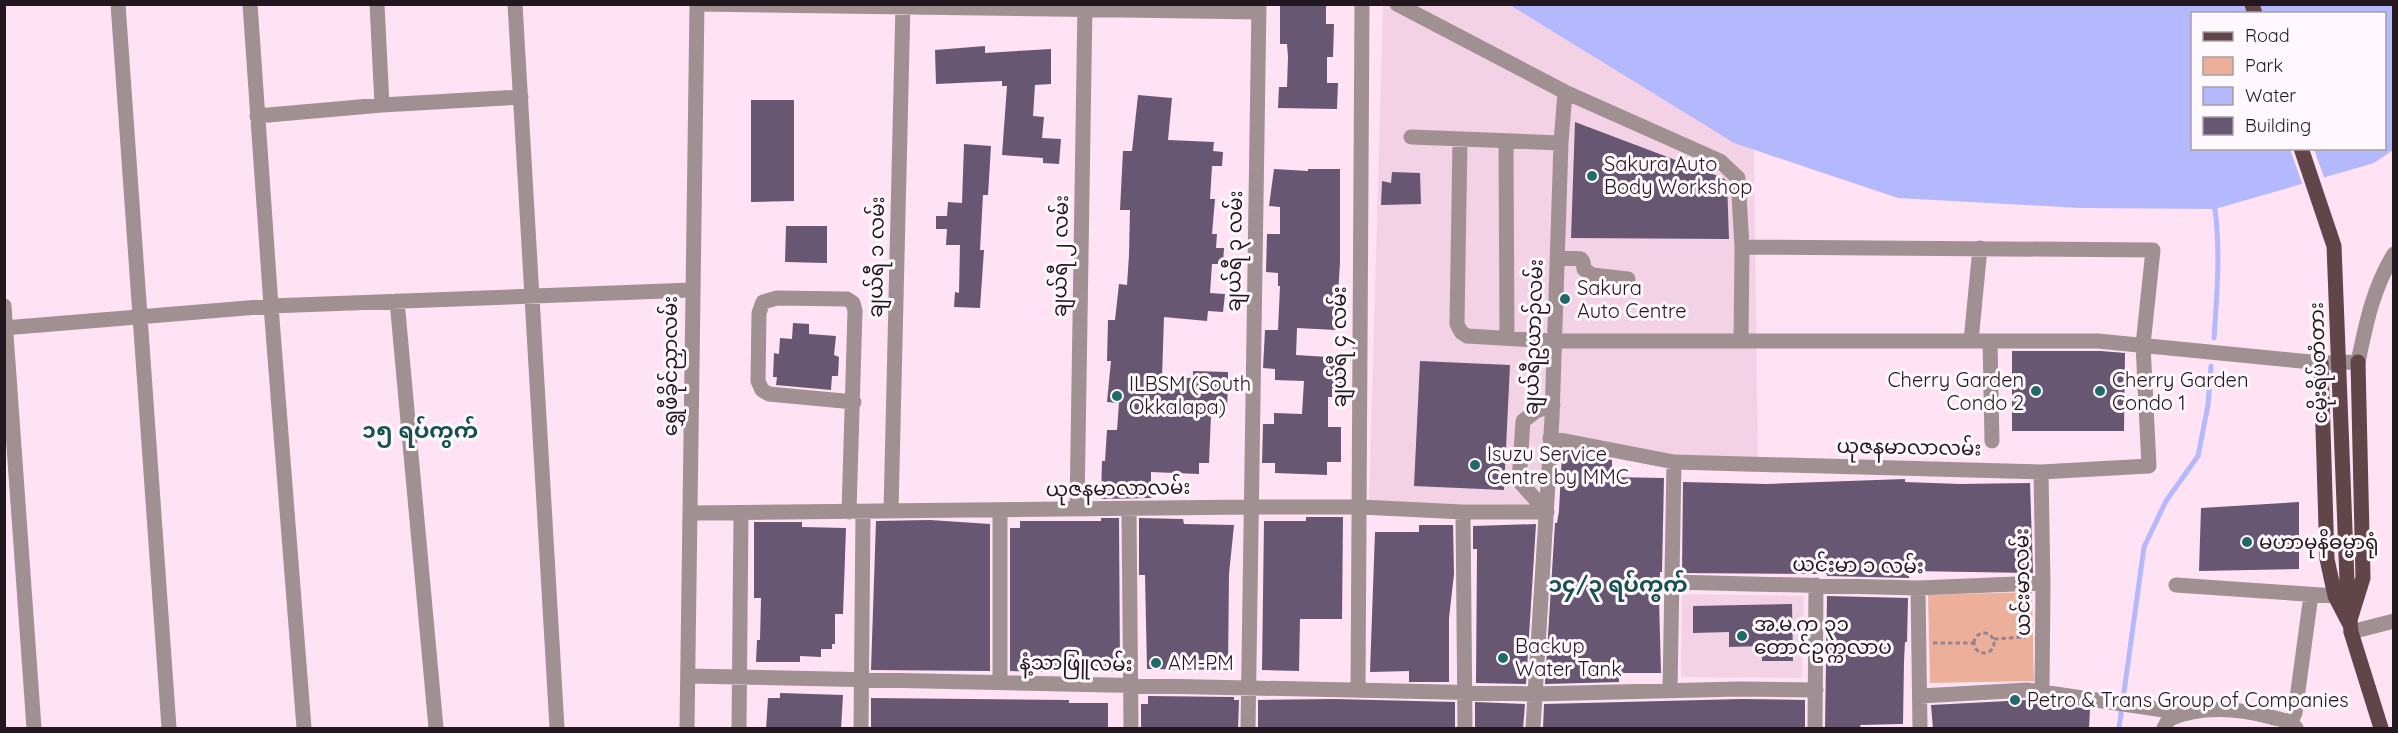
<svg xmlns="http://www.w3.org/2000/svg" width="2398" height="733" viewBox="0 0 2398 733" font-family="Quicksand,'Noto Sans Myanmar',sans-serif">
<rect width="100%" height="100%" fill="#ffe3f4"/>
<path fill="#f3d2e6" d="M1383,5H1510L1734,143L1754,150L1758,464L1542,448L1538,505L1369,503Z
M1682,594L1804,596L1802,678L1681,677Z"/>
<path fill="#ebaf9a" d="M2032,592L2034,681L1930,683L1928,595Z"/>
<path fill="#b4b8fc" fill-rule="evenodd" d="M1510,5H2393V150L2374,163L2215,209L2080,208L1898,198L1734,143ZM2192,14H2384V148H2192Z"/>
<path fill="#ffe3f4" d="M2290,149H2314L2325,180L2303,186Z"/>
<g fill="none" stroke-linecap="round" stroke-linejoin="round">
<path stroke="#b4b8fc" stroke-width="5" d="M2214,338C2217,293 2221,247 2214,202
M2119,728L2144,547L2166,501L2198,456L2208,405L2211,366"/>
</g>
<path fill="#675772" d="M1280,4H1326V24H1334L1333,57H1327V83H1338L1337,109L1278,108L1279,87H1287L1288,57L1287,44H1280Z
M985,46V53L1051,49V84L1035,85L1033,116L1044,117L1042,138L1061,139L1059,164L1043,163V158L1002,155L1007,86H1002V81L936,84L935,50Z
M1138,95L1172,98L1168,140L1214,142L1213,151L1223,152L1222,166H1212L1210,199H1215L1212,234H1217L1216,248H1224L1223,264H1212L1210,293L1225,294L1223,312L1208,311L1207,321L1164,317L1162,378H1193V371L1228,372L1227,415H1211L1209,463H1199V474L1151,472V498L1101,499L1102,461H1105L1107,430H1117L1119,403L1107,402L1111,361H1107L1108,320H1115L1119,284L1127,285L1129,255L1130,210H1120L1123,151H1132Z
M751,100H794V201L751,202Z
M1575,122L1723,178L1727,181L1729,239L1571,238Z
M964,144L991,146L988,195H983L980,250H984L980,308L954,307L955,292L959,293L960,245H946L947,229H936V216H947L948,202L962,203Z
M1274,169L1308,171V169H1340V262L1336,330L1297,328L1296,355L1344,358L1342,385L1333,384L1332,397H1328V427H1341V462H1327V475L1275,473V463H1262L1263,424H1274V413L1302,414L1304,381L1275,380V369L1263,368L1265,330H1278L1280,286H1278V273L1266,272L1267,234H1280V207L1269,206Z
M1392,172L1420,173L1421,204L1381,205L1382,181L1391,183Z
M786,226H827V263L785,262Z
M793,323L809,324V334L836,336L834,355L839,357L838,376H832L831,390L776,385L777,377H773L774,353L779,354L780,338L792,339Z
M2012,351H2101L2125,353L2124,431H2012Z
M1420,361L1510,365L1504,490L1414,486Z
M1562,453L1579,454L1612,460V477L1664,478L1662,572H1660L1659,599L1661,673H1619V682L1545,684L1555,523H1557L1559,511Z
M1905,479V482L1960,484L2030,483L2033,573L1909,571V578L1827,576V574L1682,573L1683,482L1767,484Z
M2299,502V569L2199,571L2201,508Z
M1306,517H1343L1342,619H1300L1299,671L1262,670L1264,521H1306Z
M1101,518H1119L1120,672L1052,669V672L1010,671V528H1020V521H1101Z
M1139,518L1183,519L1184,524L1234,525L1229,574L1228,670L1147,669L1145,575H1139Z
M930,520L990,524V671L871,670L876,521Z
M754,522H802V527L846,528L843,614H835V644H832V649H821V657L800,656V662H756L757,640H760L761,598H754Z
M1536,524L1526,684L1476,683L1477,549H1473V526Z
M1419,525H1453L1454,574L1449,618V682H1409V671L1370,672L1375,532H1419Z
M1827,596L1908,598L1907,642H1905L1904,661L1903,724L1860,725L1861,729H1825Z
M1792,604L1793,661H1762V646L1729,647V632L1693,633V606Z
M780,693L843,695L841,729H766L768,698H780Z
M1148,696L1234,697V700H1239L1238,729H1141V704H1148Z
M871,698L1069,700V703H1108V729H871Z
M1334,699L1455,702V729H1258V700Z
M1742,699L1805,700V729H1543L1544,704Z
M2027,700L2029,702L2090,709L2089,729H1933L1931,705Z
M1475,702L1525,704L1523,729H1475Z"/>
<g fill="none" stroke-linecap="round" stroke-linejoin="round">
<path stroke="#978390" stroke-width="3" stroke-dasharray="4.5 3" stroke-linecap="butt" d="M1974 643a10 10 0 1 1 20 0a10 10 0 1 1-20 0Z
M1994,639L2026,637
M1933,643H1973"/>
<path stroke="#a19092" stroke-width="15" d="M118,4L169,728
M250,4L271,306L304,728
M377,4L382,105
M515,4L557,728
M1397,4L1565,92L1720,161L1738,178L1742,247L1741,341
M257,116L382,105L521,97
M1411,137L1561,143
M1460,140L1457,324L1461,332L1467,336L1554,341H2098L2321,363L2358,362C2366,324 2373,288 2394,254
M1506,141L1507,338
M1557,257L1581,259L1583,262L1584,269L1592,275L1628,279
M397,301L436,728
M4,306L34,728
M4,328L271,306L691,290
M1971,341L1980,248
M1990,341L1992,441
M1550,438L1674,462L2041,472L2149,466L2143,345L2153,250L1742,247
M1077,509L1085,4
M1000,510V683
M1129,510L1131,728
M891,511L903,4
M849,512L855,311L853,303L847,299L777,298L763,302L759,313L758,381L762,390L769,394L854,402
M1463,512L1465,728
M1547,512L1519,481L1523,421L1536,411L1553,405
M690,513L1251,507H1360L1463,512H1547
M1671,582L1918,588L2043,583
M2176,585L2335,596
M1918,588L1920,728
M2351,632L2394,621
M688,676L1535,694L1739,689L1816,690
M1358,690L1362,4
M1670,690L1674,462
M2042,692L2184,713
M1920,696L2027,690L2042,692L2043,583L2041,472
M2291,722L2295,713L2311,595
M687,728L697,4L1259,12
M739,728L741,514
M861,728L863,512
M1248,728L1259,4
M1533,728L1552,418L1561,143L1565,92
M1815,728L1816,585
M2164,728L2169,719C2202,705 2237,708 2271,717C2281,720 2290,720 2296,728"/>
<path stroke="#614549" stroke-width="15" d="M2252,4L2255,14
M2321,363L2327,559L2335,596L2349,623
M2347,581L2351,632L2381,728
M2349,623L2363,578L2358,362"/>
<path stroke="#614549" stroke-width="15" d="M2301,148L2334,246L2347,581"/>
</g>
<g fill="#1f6b6a" stroke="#fff8fc" stroke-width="2">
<circle cx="1592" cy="176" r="6"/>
<circle cx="1565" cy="299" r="6"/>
<circle cx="2036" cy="391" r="6"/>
<circle cx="2100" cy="391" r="6"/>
<circle cx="1117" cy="396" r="6"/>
<circle cx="1475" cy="465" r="6"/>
<circle cx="2247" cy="542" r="6"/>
<circle cx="1742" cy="636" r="6"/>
<circle cx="1503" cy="658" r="6"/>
<circle cx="1156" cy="663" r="6"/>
<circle cx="2015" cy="700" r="6"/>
</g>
<g text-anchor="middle" stroke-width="6" stroke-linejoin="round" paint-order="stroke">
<g font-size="20" fill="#22171e" stroke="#fff8fc" text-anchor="start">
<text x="1604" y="171">Sakura Auto<tspan x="1604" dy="23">Body Workshop</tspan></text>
<text x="1577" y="295">Sakura<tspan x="1577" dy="23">Auto Centre</tspan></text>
<text x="2024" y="387" text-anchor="end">Cherry Garden<tspan x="2024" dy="23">Condo 2</tspan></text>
<text x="2112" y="387">Cherry Garden<tspan x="2112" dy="23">Condo 1</tspan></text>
<text x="1129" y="391">ILBSM (South<tspan x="1129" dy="23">Okkalapa)</tspan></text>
<text x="1487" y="461">Isuzu Service<tspan x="1487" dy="23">Centre by MMC</tspan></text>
<text x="2259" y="549">မဟာမုနိဓမ္မာရုံ</text>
<text x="1754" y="631">အ.မ.က ၃၁<tspan x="1754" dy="23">တောင်ဥက္ကလာပ</tspan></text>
<text x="1515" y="653">Backup<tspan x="1515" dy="23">Water Tank</tspan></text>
<text x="1168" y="670">AM-PM</text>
<text x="2027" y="707">Petro &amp; Trans Group of Companies</text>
</g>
<g font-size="20" fill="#22171e" stroke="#fff8fc">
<text transform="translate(1234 251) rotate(-89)" y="7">ချယ်ရီ ၃ လမ်း</text>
<text transform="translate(1060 256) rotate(-89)" y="7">ချယ်ရီ ၂ လမ်း</text>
<text transform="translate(876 257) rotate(-89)" y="7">ချယ်ရီ ၁ လမ်း</text>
<text transform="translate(1533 337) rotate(-88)" y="7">ချယ်ရီဥယာဉ်လမ်း</text>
<text transform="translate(1339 347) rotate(-90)" y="7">ချယ်ရီ ၄ လမ်း</text>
<text transform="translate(2318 363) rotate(-92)" y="7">ငမိုးရိပ်တံတား</text>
<text transform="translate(670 366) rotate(-90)" y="7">ရွှေဖီခိုင်ညှာလမ်း</text>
<text transform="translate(1909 447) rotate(1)" y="7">ယုဇနမာလာလမ်း</text>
<text transform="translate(1118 488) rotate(-1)" y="7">ယုဇနမာလာလမ်း</text>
<text transform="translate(1858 565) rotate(1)" y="7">ယင်းမာ ၁ လမ်း</text>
<text transform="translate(2022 582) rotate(-91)" y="7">ယင်းမာလမ်း</text>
<text transform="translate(1076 663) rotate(1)" y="7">နံ့သာဖြူလမ်း</text>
</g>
<g font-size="22" font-weight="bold" fill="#145150" stroke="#fff8fc">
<text x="420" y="438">၁၅ ရပ်ကွက်</text>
<text x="1618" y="592">၁၄/၃ ရပ်ကွက်</text>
</g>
</g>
<rect width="2398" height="733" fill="none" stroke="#22171e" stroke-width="12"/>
<rect x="2191" y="12" width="195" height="138" fill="#fff8fc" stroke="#a79ea3" stroke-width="1.5"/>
<rect x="2203" y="32" width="30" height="9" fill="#614549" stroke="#a79ea3" stroke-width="1.5"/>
<text x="2245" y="42" font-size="18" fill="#22171e">Road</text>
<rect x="2203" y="57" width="30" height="18" fill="#ebaf9a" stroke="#a79ea3" stroke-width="1.5"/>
<text x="2245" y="72" font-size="18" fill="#22171e">Park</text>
<rect x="2203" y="87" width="30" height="18" fill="#b4b8fc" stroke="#a79ea3" stroke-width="1.5"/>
<text x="2245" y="102" font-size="18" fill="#22171e">Water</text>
<rect x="2203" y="117" width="30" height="18" fill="#675772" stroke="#a79ea3" stroke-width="1.5"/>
<text x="2245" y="132" font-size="18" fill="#22171e">Building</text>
</svg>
